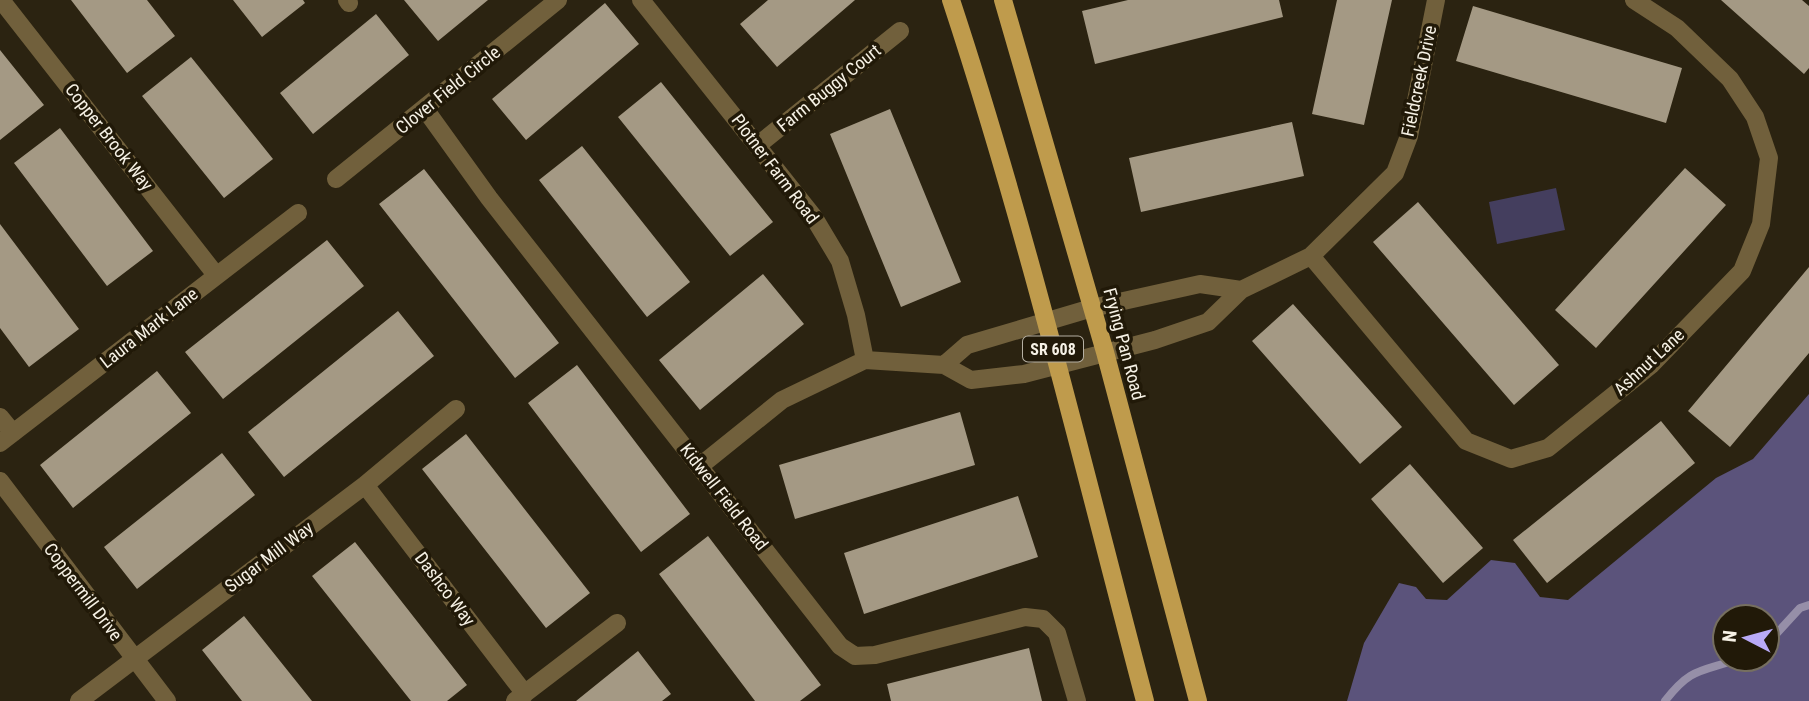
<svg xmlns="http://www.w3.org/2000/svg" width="1809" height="701" viewBox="0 0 1809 701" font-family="'Roboto Condensed',sans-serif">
<rect width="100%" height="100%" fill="#2b2311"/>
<path fill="#443e5e" d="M1556,188L1565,230L1497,244L1489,202Z"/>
<path fill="#5b537b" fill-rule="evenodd" d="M1809,394V701H1347L1364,643L1399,583L1416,587L1426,599L1447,600L1491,560L1515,563L1540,597L1568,600L1716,478L1753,459ZM1725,617H1767V659H1725Z"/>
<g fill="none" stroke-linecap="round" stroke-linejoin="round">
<path stroke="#968fa8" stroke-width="8" d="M1767,644L1800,608L1809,605
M1665,701C1691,667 1701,672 1738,659"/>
</g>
<path fill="#a49984" d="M71,0H147L175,36L127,73Z
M233,0H303L305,3L262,37Z
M404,0H488L438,41Z
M768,0H855L777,67L740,24Z
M1128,0H1279L1283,17L1095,64L1082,11Z
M1337,0H1392L1364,125L1312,114Z
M1721,0H1802L1809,6V68L1804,74Z
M605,3L639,44L526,140L492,99Z
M1473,6L1682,68L1666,123L1456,61Z
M376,14L409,55L313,134L280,93Z
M0,50L44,105L0,140Z
M191,57L273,159L224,198L142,96Z
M661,82L773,222L730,256L618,117Z
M890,109L961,282L901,307L830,134Z
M1292,122L1304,176L1141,212L1129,158Z
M60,128L153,251L107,286L14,163Z
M582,146L690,282L647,317L539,180Z
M1685,168L1726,205L1596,348L1555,310Z
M424,169L559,343L515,378L379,204Z
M1418,202L1559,365L1514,405L1373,242Z
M0,224L79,329L29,367L0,328Z
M327,240L364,286L223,399L185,352Z
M1809,267V353L1730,447L1688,411Z
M763,274L804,324L700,410L659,360Z
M1293,304L1402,427L1360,464L1252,341Z
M398,311L434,356L284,477L248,432Z
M577,365L690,514L641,552L528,403Z
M157,371L191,413L73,508L40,465Z
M960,412L975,465L795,519L779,465Z
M1661,421L1695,463L1547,583L1513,540Z
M466,434L590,593L546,628L422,469Z
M222,453L255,495L137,589L104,547Z
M1410,464L1483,548L1443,583L1371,499Z
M1018,496L1038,557L864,614L844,553Z
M708,536L821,685L800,701H755L659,574Z
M355,542L467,685L447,701H411L312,576Z
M244,616L312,701H242L202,650Z
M1029,648L1042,701H891L887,684Z
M638,651L671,694L662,701H576Z"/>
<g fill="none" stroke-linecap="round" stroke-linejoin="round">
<path stroke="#71603c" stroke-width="18" d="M1,0L216,275
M347,0L349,3
M641,0L813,216L840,261L856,315L865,360
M425,109L489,198L840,646L855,656L875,655L1025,617L1043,619L1057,633L1077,701
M758,145L900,31
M336,179L558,0
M1311,256L1466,441L1511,459L1548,448L1651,365L1742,271L1761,224L1769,158L1755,117L1730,79L1677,28L1634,0
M944,365L967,345L1092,308L1200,284L1241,290
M0,417L13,433
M0,443L298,213
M700,466L782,400L865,360L944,365L971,380L1024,374L1155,340L1208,322L1241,290L1311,256L1395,173L1409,136L1436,0
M0,481L167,701
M365,485L525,694
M79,701L365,485L456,409
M515,701L617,623"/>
<path stroke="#bf9b4c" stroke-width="18" d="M951,0C1027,230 1083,466 1145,701
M1003,0L1105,352L1198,701"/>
</g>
<g text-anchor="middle" stroke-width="7" stroke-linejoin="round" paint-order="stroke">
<rect fill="#211908" stroke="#b6b0a3" stroke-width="2" x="1023" y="336.5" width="60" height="25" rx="5"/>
<g font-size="16" font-weight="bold" fill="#f6f1e5">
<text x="1053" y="355">SR 608</text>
</g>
<g font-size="18" fill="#f6f1e5" stroke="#211908">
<text transform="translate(1419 81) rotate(-78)" y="6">Fieldcreek Drive</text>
<text transform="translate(829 88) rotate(-39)" y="6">Farm Buggy Court</text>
<text transform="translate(448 90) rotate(-39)" y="6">Clover Field Circle</text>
<text transform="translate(109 137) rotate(52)" y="6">Copper Brook Way</text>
<text transform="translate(775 169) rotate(53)" y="6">Plotner Farm Road</text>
<text transform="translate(149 328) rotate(-38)" y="6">Laura Mark Lane</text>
<text transform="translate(1124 344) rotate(75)" y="6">Frying Pan Road</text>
<text transform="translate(1649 362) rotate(-43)" y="6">Ashnut Lane</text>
<text transform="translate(724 497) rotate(52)" y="6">Kidwell Field Road</text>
<text transform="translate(269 557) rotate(-37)" y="6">Sugar Mill Way</text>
<text transform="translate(445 589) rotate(53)" y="6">Dashco Way</text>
<text transform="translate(83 592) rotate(53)" y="6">Coppermill Drive</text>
</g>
</g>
<g transform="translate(1746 638) rotate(276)"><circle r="33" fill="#211908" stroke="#766f60" stroke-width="2"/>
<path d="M0-5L12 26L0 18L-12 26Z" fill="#b9aaf7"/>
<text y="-10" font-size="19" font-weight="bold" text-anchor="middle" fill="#f6f1e5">N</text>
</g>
</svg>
